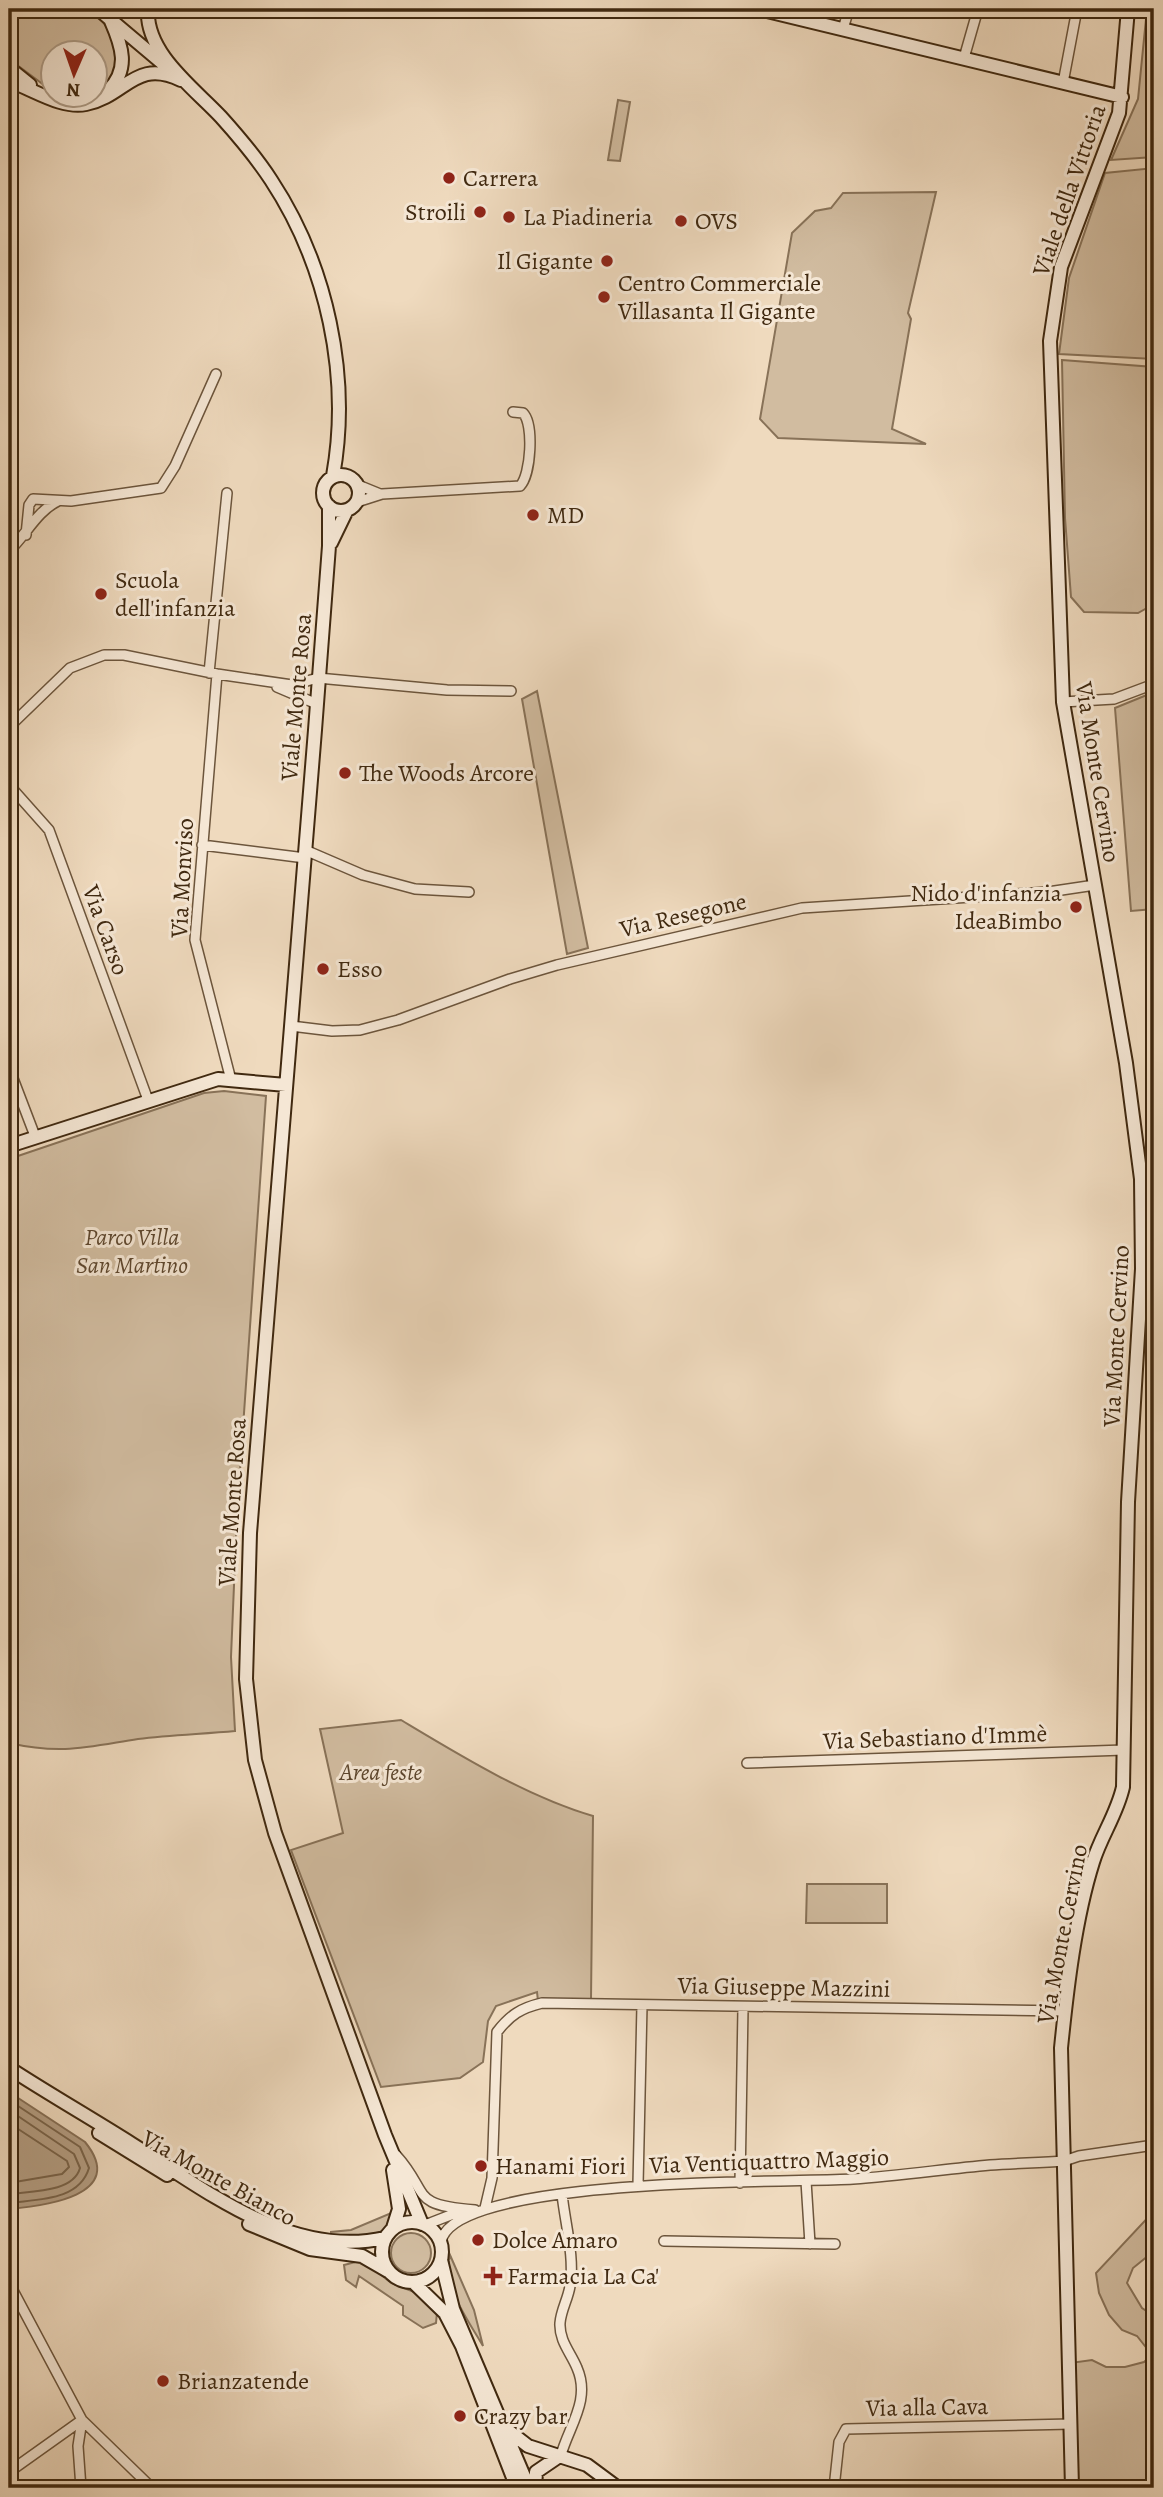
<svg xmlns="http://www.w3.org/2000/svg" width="1163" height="2497" viewBox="0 0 1163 2497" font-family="Alegreya,serif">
<rect width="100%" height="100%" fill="#efdabe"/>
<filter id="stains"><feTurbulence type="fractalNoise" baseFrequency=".00286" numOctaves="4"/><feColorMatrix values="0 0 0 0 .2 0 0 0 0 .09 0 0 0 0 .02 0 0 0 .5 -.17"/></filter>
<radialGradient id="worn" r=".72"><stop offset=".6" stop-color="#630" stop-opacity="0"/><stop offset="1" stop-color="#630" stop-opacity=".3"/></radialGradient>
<path fill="#d1bca0" stroke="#887258" stroke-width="2" d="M9,9C24,9 73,4 85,9C109,17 125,57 111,78C108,84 99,88 95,92L94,52H52V91L9,59Z
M1147,9H1154V157L1111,160L1138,99Z
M618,100L630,102L620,161L608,160Z
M1154,168V359L1059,354L1069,278L1105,173Z
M936,192L908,313L911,319L892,429L926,444L778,438L760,419L792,233L815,211L831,208L843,193Z
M1062,360L1154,367V604L1138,613L1084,612L1071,597L1065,518Z
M537,691L588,948L567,954L522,699Z
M1154,692V909L1131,911L1115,708Z
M224,1091L266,1096L237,1514L231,1657L235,1731C203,1734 170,1735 138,1739C87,1747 62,1755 9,1743V1159L204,1093Z
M401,1720C461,1756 526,1796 593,1816L591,2000L538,2001L537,1992L496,2006L488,2021L483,2062L460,2078L381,2087L291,1850L343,1833L320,1729Z
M807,1884H887V1923H806Z
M396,2211C385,2243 359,2236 331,2238V2232L351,2230Z
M1154,2211V2251L1133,2268L1127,2283L1142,2308L1154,2316V2488H1072L1070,2363L1092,2360L1106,2367H1125L1144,2362L1152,2355L1137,2336L1122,2330L1109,2315L1099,2293L1096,2273Z
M391 2253a20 20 0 1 1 40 0a20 20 0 1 1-40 0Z
M450,2255L474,2310L483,2346C468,2320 442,2286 450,2255Z
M363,2260L391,2283L422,2295L437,2312L436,2323L423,2328L403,2315V2306L359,2276L356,2287L346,2280L344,2265Z"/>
<path fill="#b49e83" stroke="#866f55" stroke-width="2" d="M9,2092L85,2142C129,2196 43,2206 9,2209Z"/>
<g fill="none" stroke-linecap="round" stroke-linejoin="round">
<path stroke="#7a644a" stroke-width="2" d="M9,2100L80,2147L89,2168C79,2201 38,2199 9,2203
M9,2110L74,2154L80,2168C73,2193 30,2191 9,2194
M9,2123L67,2161L69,2167L62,2174L9,2183"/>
<defs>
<path id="street" d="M843,29L849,9
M964,58L978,9
M1063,83L1077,9
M358,485L380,494
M357,502L382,494L520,486C531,475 534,424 523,413L513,412
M26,535L29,505L33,499L71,501L161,488L175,466L216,374
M9,551C26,535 37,511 58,501
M209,673L227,493
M217,674L195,940L231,1080
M277,687L317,704
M1063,702L1114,699L1154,684
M9,727L70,668L104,655H124L217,674L292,685L318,678L447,690L511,691
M9,785L49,830L148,1100
M202,845L305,858
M305,850L363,875L415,889L469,892
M291,1026L332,1031L360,1030L398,1020L510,979L557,965L802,908L1048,892L1095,885
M9,1068L35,1136
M1141,1179L1154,1182
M747,1763L1124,1750
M396,2155C431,2194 408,2205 475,2210
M806,2181L810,2244
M740,2183L743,2008
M638,2185L642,2005
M485,2208L492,2178L497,2032C510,2015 521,2008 542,2003L1065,2011
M425,2225L461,2211
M664,2241L835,2244
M441,2242C452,2176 791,2183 853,2179C899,2176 945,2169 990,2165C1015,2163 1040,2163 1064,2161L1079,2156L1154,2145
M9,2283L82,2420L78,2446L81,2488
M82,2420L152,2488
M561,2455C569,2426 591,2400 577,2368C571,2353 559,2341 560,2323C561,2310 568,2299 570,2286C575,2258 565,2223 562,2194
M9,2472L82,2420
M834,2488L839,2442L846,2429L1071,2424"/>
<path id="secondary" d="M98,9L168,68
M148,9C145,53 194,88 221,117C239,137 256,157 271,180C327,265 351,376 333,476
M759,9L1122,97
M9,68L30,85
M9,81C33,89 61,109 86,104C126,96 135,58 181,80
M108,91C130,69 122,46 111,21
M323 493a18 18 0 1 1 36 0a18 18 0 1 1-36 0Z
M329,506V546L315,730L250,1533L246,1679L255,1760L275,1833L385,2135L422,2224
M331,543L347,510
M9,1146L218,1079L286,1085
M9,2068C49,2094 91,2118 132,2144C207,2191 291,2259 385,2238
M99,2133L167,2175
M382 2252a30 30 0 1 1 60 0a30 30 0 1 1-60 0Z
M249,2224L310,2249L362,2256L388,2271
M393,2228L399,2209L393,2170
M441,2260L453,2309L529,2488
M413,2282L445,2313L462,2346L517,2488
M510,2432L528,2446L587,2465L618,2488
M535,2488L536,2472L561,2455
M1072,2488L1061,2048C1067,1989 1075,1919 1093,1862C1101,1836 1117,1814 1123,1787L1128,1502L1142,1269L1141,1179L1126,1063L1063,702L1050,341L1061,267L1119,113L1128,9"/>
</defs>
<use href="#street" stroke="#6c553c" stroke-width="12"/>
<use href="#secondary" stroke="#402910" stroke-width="16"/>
<use href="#street" stroke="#f5e7d5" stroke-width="9"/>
<use href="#secondary" stroke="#f5e7d5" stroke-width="12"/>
</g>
<g fill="#8f2418" stroke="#f5e7d5" stroke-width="2.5">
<circle cx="449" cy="178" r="7"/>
<circle cx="480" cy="212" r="7"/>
<circle cx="509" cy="217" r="7"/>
<circle cx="681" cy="221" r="7"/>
<circle cx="607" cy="261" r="7"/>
<circle cx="604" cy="297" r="7"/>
<circle cx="533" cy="515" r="7"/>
<circle cx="101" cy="594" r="7"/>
<circle cx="345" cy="773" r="7"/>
<circle cx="1076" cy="907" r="7"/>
<circle cx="323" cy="969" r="7"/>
<circle cx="481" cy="2166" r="7"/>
<circle cx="478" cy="2240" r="7"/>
<path d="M489.5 2265.5h7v7h7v7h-7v7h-7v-7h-7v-7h7z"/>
<circle cx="163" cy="2381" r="7"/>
<circle cx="460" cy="2416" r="7"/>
</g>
<g text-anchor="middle" stroke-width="6" stroke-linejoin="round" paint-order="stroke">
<g font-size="24" fill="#402910" stroke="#f5e7d5" text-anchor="start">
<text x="463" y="186">Carrera</text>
<text x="466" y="220" text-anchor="end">Stroili</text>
<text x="523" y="225">La Piadineria</text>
<text x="695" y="229">OVS</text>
<text x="593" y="269" text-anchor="end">Il Gigante</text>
<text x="618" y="291">Centro Commerciale<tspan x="618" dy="28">Villasanta Il Gigante</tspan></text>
<text x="547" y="523">MD</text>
<text x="115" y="588">Scuola<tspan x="115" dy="28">dell'infanzia</tspan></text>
<text x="359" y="781">The Woods Arcore</text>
<text x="1062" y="901" text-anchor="end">Nido d'infanzia<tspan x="1062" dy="28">IdeaBimbo</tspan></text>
<text x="337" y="977">Esso</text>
<text x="495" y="2174">Hanami Fiori</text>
<text x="492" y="2248">Dolce Amaro</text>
<text x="507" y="2284">Farmacia La Ca'</text>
<text x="177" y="2389">Brianzatende</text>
<text x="474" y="2424">Crazy bar</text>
</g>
<g font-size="24" fill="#402910" stroke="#f5e7d5">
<text transform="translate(1069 190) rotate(-71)" y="8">Viale della Vittoria</text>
<text transform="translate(296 697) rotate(-85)" y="8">Viale Monte Rosa</text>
<text transform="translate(1098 772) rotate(81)" y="8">Via Monte Cervino</text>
<text transform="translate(182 878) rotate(-87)" y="8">Via Monviso</text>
<text transform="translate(683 915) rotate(-13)" y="8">Via Resegone</text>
<text transform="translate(106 930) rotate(70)" y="8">Via Carso</text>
<text transform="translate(1116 1336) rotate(-87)" y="8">Via Monte Cervino</text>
<text transform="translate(232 1502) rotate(-86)" y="8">Viale Monte Rosa</text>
<text transform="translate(935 1737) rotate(-2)" y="8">Via Sebastiano d'Immè</text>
<text transform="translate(1062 1934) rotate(-79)" y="8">Via Monte Cervino</text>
<text transform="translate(784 1987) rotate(1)" y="8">Via Giuseppe Mazzini</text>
<text transform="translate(769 2161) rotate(-2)" y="8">Via Ventiquattro Maggio</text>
<text transform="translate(219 2178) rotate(29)" y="8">Via Monte Bianco</text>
<text transform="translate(927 2407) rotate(-1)" y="8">Via alla Cava</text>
</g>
<g font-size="24" font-style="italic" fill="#5d462d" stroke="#f5e7d5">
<text x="132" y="1245">Parco Villa<tspan x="132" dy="28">San Martino</tspan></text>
<text x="381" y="1780">Area feste</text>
</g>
</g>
<rect width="1163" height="2497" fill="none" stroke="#efdabe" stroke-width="35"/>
<rect x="10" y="10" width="1142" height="2476" fill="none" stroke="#402910" stroke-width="3.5"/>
<rect x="18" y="18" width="1128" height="2462" fill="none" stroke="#402910" stroke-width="2"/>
<g transform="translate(74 74) rotate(182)"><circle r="33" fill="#f5e7d5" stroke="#ad9b86" stroke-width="2"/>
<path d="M0-5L12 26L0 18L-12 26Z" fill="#8f2418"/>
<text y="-10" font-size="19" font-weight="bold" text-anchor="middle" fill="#402910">N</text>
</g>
<rect width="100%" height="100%" filter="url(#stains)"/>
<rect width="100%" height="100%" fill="url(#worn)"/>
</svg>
